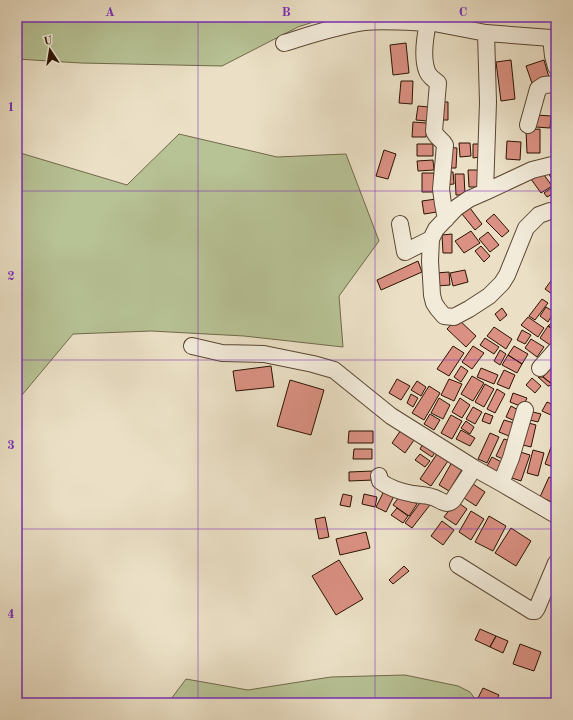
<svg xmlns="http://www.w3.org/2000/svg" width="573" height="720" viewBox="0 0 573 720" font-family="'Old Standard TT',serif">
<rect width="100%" height="100%" fill="#ebe0c6"/>
<filter id="stains"><feTurbulence type="fractalNoise" baseFrequency=".005" numOctaves="4"/><feColorMatrix values="0 0 0 0 .2 0 0 0 0 .09 0 0 0 0 .02 0 0 0 .5 -.17"/></filter>
<radialGradient id="worn" r=".72"><stop offset=".6" stop-color="#630" stop-opacity="0"/><stop offset="1" stop-color="#630" stop-opacity=".3"/></radialGradient>
<path fill="#b7c295" stroke="#716a4a" d="M17,17H329L298,27L222,66L81,63L17,59Z
M179,134L277,157L346,154L379,241L339,296L343,347L244,336L151,331L73,334L17,401V152L127,185Z
M405,675L458,686L470,692L478,703H168L186,679L248,690L331,677Z"/>
<path fill="#da9082" stroke="#2b1300" d="M406,43L409,73L393,75L390,45Z
M511,60L515,99L501,101L496,62Z
M544,60L550,81L533,86L526,66Z
M401,81H413L412,104L399,103Z
M440,102H448V120H440Z
M418,106L429,107L427,121L416,120Z
M537,115L551,116L550,128L536,127Z
M413,122L427,123L426,137H412Z
M540,129V153H527L526,130Z
M552,134H556V153H551Z
M507,141L521,142L520,160L506,159Z
M459,143H470L471,156L460,157Z
M417,144H433V156H417Z
M473,144H480V157L473,158Z
M446,147L457,148L456,168H445Z
M384,150L396,154L388,179L376,176Z
M433,160L434,170L418,171L417,161Z
M468,170H479L480,187H469Z
M556,170V185L548,173Z
M443,172H453L454,184L444,185Z
M542,172L552,186L541,193L531,179Z
M422,173H434V192H422Z
M455,174H464L465,195H456Z
M551,188L554,193L547,197L544,193Z
M436,199L437,212L424,214L422,201Z
M470,208L482,224L475,230L462,214Z
M494,214L509,231L502,237L486,221Z
M471,231L480,243L464,253L455,241Z
M488,232L499,245L490,252L479,239Z
M452,234V253H443L442,235Z
M481,246L490,256L484,262L475,251Z
M418,261L422,272L381,290L377,280Z
M465,270L468,282L453,286L450,273Z
M449,272L450,285L437,286L436,273Z
M556,274V297L545,289Z
M542,299L548,303L535,320L529,316Z
M546,307L554,312L548,322L540,316Z
M502,308L507,315L500,321L495,314Z
M528,317L544,328L538,337L521,325Z
M457,318L476,336L466,347L447,329Z
M556,319V331L548,326Z
M548,326L556,331V336L550,345L540,338Z
M494,327L512,339L506,349L487,336Z
M522,330L531,335L525,344L517,340Z
M485,338L499,347L494,354L480,345Z
M531,339L544,347L537,357L525,348Z
M453,346L464,353L449,376L437,369Z
M473,346L484,353L472,369L462,362Z
M514,346L528,354L522,364L508,355Z
M500,350L506,354L500,365L494,361Z
M508,355L522,364L517,373L502,365Z
M554,365L556,367V382L553,385L543,377Z
M271,366L274,387L236,391L233,371Z
M461,366L468,371L461,382L454,377Z
M481,368L498,375L494,384L477,377Z
M504,370L515,375L509,389L497,384Z
M472,376L484,383L473,401L461,394Z
M538,377H543L553,385L548,386Z
M532,378L541,386L535,393L526,385Z
M397,379L410,386L401,400L389,393Z
M449,379L462,384L454,401L441,395Z
M290,380L324,390L311,435L277,426Z
M417,381L426,387L421,396L411,390Z
M485,384L494,389L484,407L475,402Z
M429,386L440,393L424,420L412,413Z
M497,389L505,394L495,413L487,409Z
M513,393L527,398L523,407L510,402Z
M411,394L418,398L413,407L407,403Z
M439,398L450,405L443,419L431,413Z
M460,398L470,405L462,418L452,412Z
M547,402L556,406L551,415L542,411Z
M511,406L520,411L515,421L506,417Z
M473,407L482,412L475,424L466,419Z
M529,411L541,414L538,422L526,419Z
M485,413L493,416L490,424L482,421Z
M430,414L440,420L434,430L424,424Z
M451,415L462,421L452,439L441,433Z
M504,420L514,423L509,436L499,432Z
M466,421L474,427L470,434L461,428Z
M525,422L536,425L531,447L519,444Z
M401,430L414,440L405,453L392,443Z
M461,430L475,438L470,446L456,439Z
M349,431H373V443H348Z
M490,433L499,437L487,463L478,459Z
M504,439L513,442L505,460L496,456Z
M425,440L438,448L432,457L420,449Z
M551,447L556,449V468L545,464Z
M354,449H372V459H353Z
M533,450L544,453L538,476L527,473Z
M439,451L450,458L431,486L420,479Z
M517,451L530,455L521,481L509,477Z
M420,454L430,461L425,467L415,460Z
M492,457L507,465L502,474L487,466Z
M452,462L463,468L449,491L439,485Z
M373,471L374,480L349,481V472Z
M549,477L556,480V494L552,502L540,497Z
M470,482L485,492L476,506L461,496Z
M384,491L394,496L386,512L376,507Z
M402,493L417,504L409,516L393,505Z
M343,494L352,496L350,507L340,505Z
M364,494L377,497L375,507L362,504Z
M425,496L433,501L412,528L405,523Z
M456,501L467,509L456,525L444,517Z
M397,508L408,516L403,523L391,515Z
M471,511L484,519L471,540L459,532Z
M489,516L506,526L493,551L475,542Z
M325,517L329,537L319,539L315,519Z
M442,521L454,530L443,545L431,536Z
M511,528L531,541L516,566L495,553Z
M366,532L370,548L340,555L336,539Z
M339,560L363,599L336,615L312,576Z
M404,566L409,571L393,584L389,580Z
M480,629L496,636L490,647L475,640Z
M496,636L508,641L503,653L490,647Z
M520,644L541,652L534,671L513,664Z
M483,688L499,695L495,703H483L477,700Z"/>
<g fill="none" stroke-linecap="round" stroke-linejoin="round">
<defs>
<path id="minor" d="M551,38L553,56L556,67
M284,43C310,35 336,26 364,22C385,20 407,22 428,23
M528,125L538,89L544,85L556,84
M556,164L532,170L485,192L469,199L456,208L436,229L431,239L430,261L432,295L434,303L438,309L444,316L454,317L469,309L489,296L502,283L507,275L526,228L539,215L550,211H556
M485,192L488,102L486,33
M446,219L443,204L441,189L445,145C442,139 436,138 434,131L438,83C434,79 429,77 427,71C422,58 425,37 428,23H434L486,33L551,38L556,40
M400,224L405,252L431,239
M192,346L222,353L264,354L313,364L334,370L391,416L474,468L501,483L556,515
M540,368L556,350
M379,476L380,481C389,488 402,492 413,494C420,495 426,495 432,497C437,498 443,503 447,503C450,503 451,502 453,500L474,468
M501,483L511,458L525,410
M458,565L532,611H535L537,608L556,563"/>
</defs>
<use href="#minor" stroke="#5b4632" stroke-width="18"/>
<use href="#minor" stroke="#f2ebda" stroke-width="16"/>
</g>
<path fill="none" stroke="#7b2cbf" stroke-width="1" stroke-opacity="0.55" d="M198,17V703M375,17V703M17,191H556M17,360H556M17,529H556"/>
<rect width="573" height="720" fill="none" stroke="#ebe0c6" stroke-width="44"/>
<g transform="translate(50 50) rotate(348)" stroke="#f2ebda" stroke-width="3" paint-order="stroke">
<path d="M0-3L7 15L0 10L-7 15Z" fill="#2b1300"/>
<text y="-6" font-size="11" font-weight="bold" text-anchor="middle" fill="#2b1300">U</text>
</g>
<rect x="22" y="22" width="529" height="676" fill="none" stroke="#7b2cbf" stroke-width="1.5"/>
<g font-size="13" text-anchor="middle" font-weight="bold" fill="#7b2cbf">
<text x="110" y="16">A</text>
<text x="286" y="16">B</text>
<text x="463" y="16">C</text>
<text x="11" y="111">1</text>
<text x="11" y="280">2</text>
<text x="11" y="449">3</text>
<text x="11" y="618">4</text>
</g>
<rect width="100%" height="100%" filter="url(#stains)"/>
<rect width="100%" height="100%" fill="url(#worn)"/>
</svg>
